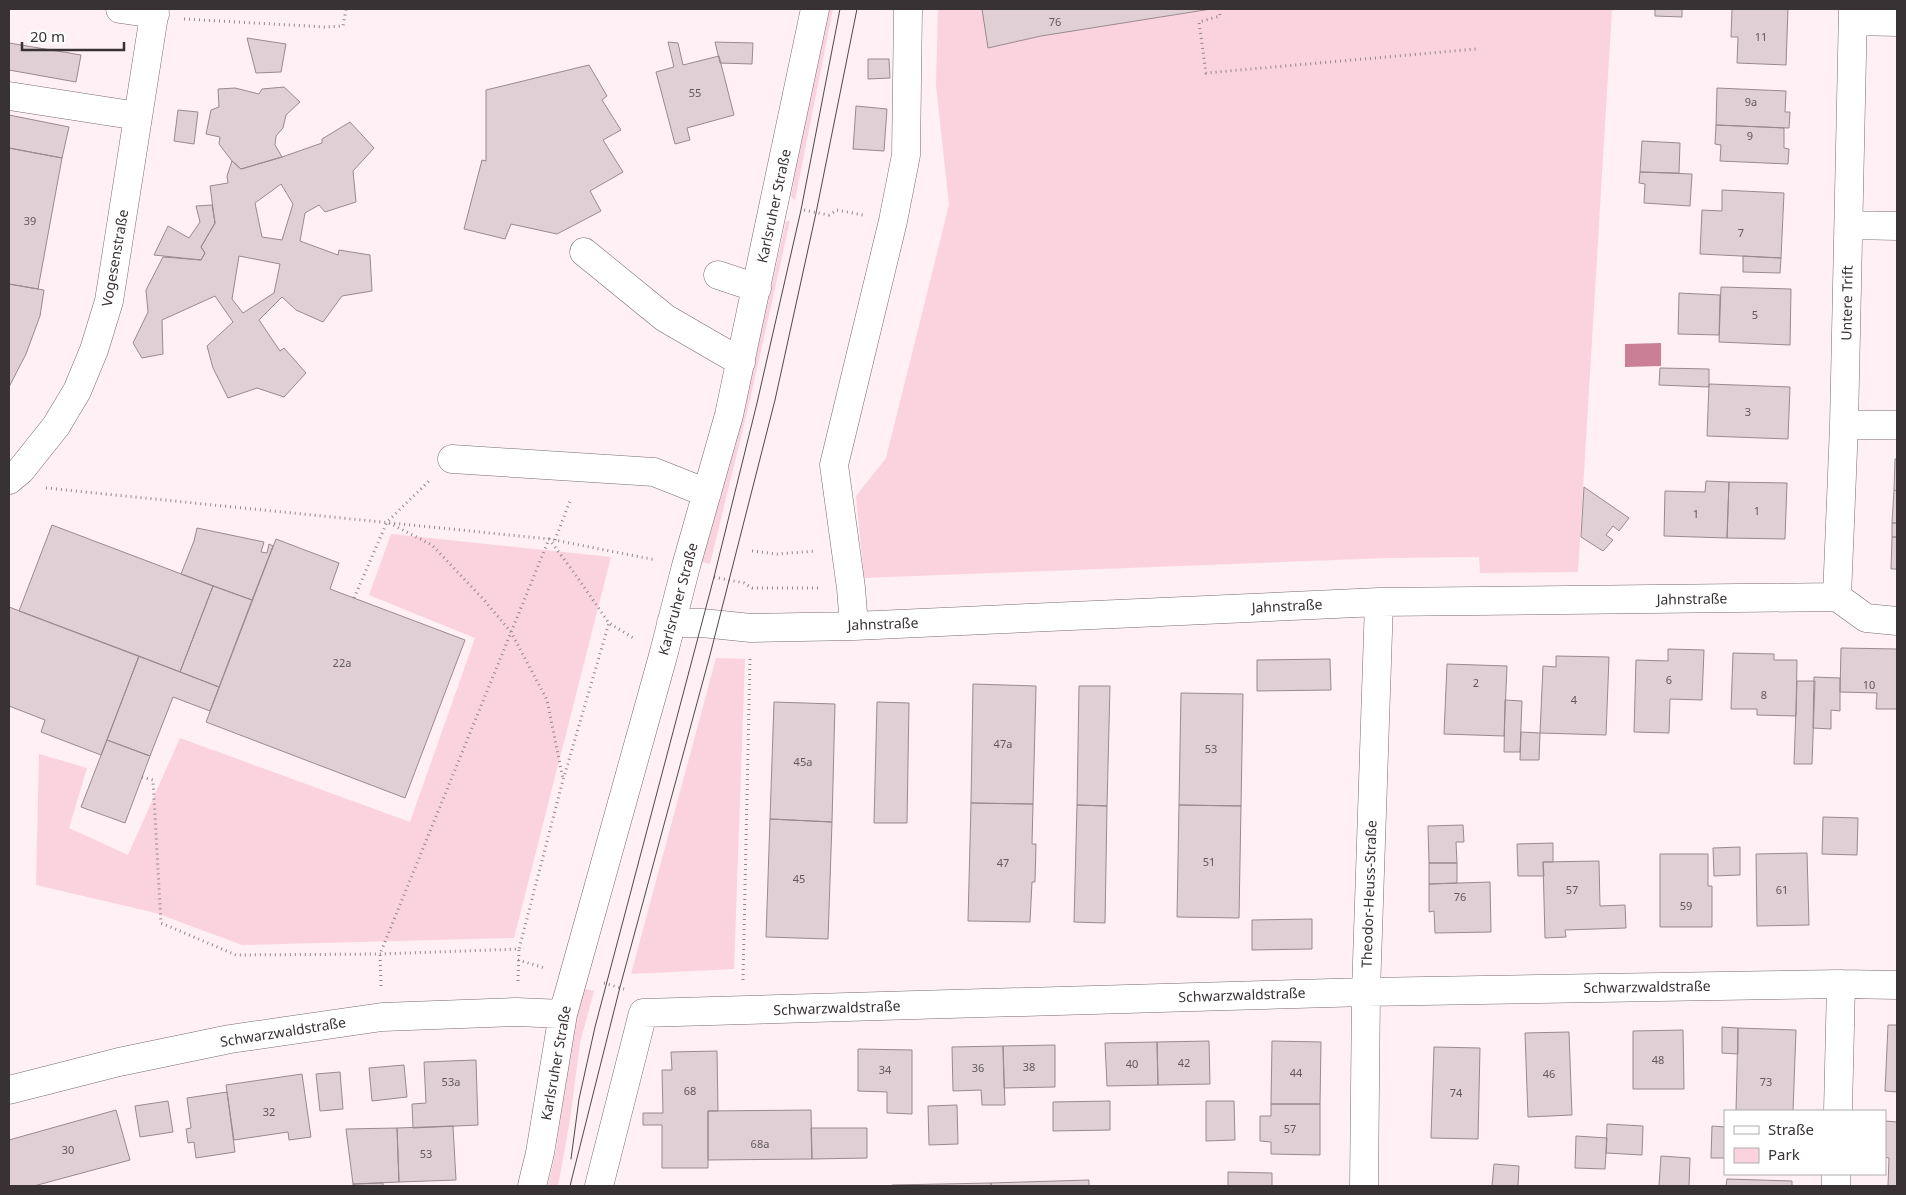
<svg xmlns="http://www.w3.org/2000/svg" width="1906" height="1195" viewBox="0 0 1906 1195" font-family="'Noto Sans',sans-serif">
<rect width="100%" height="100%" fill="#fef0f4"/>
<path fill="#fbd3de" d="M828,9H833L795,200L791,197L795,173Z
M938,9H1612L1578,572L1480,573L1479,557L1387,558L864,578L856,496L886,458L949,205L936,85Z
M786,221H790L750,400L710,564L697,561L722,489L737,441Z
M391,534L611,557L514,938L242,945L156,913L36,885L39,754L87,768L69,828L128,855L180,738L410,822L475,638L369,595Z
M716,658L745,659L734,969L631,974Z
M581,988L594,991L580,1043L570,1120L558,1186H548L556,1150L572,1025Z"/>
<path fill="#ca7f96" d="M1661,343V366L1625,367V344Z"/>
<path fill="#e0cfd4" stroke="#9a8a8e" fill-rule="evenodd" d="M982,9H1211L1041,36L988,48Z
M1655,9H1682V17L1655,16Z
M1732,9H1788L1786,65L1737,63L1738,37H1731Z
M247,38L286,44L281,72L256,73Z
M668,42L678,43L683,65L719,56L734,115L687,128L690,140L675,144L656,72L674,67Z
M715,42L753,43L752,64L720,63Z
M9,43L81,55L76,82L9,70Z
M868,59H889L890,78L868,79Z
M589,65L607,96L602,100L621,130L603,140L623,172L590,191L601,211L557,234L511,224L505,239L464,229L482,160L486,161V90Z
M284,87L300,102L286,115L283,128L276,136L275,145L282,157L241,169L232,161L219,144L220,137L206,134L211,110L219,107L218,89L235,88L259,94L262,89Z
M1717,88L1786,91L1785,112H1790L1789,128L1716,125Z
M856,106L887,109L884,151L853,149Z
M178,110L198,112L194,144L174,141Z
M9,115L69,127L62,158L9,148Z
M350,122L374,148L353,171L356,202L325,212L319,205L305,213L300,241L338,255L339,250L370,255L372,291L342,296L323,322L296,310L282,297L259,320L280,351L284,348L306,373L284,397L257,388L228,398L213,368L207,346L233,322L215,296L162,320L163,354L142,358L133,343L148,312L146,290L163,257L201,260L205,253L201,247L215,223L210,186L228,183L227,176L232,161L241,169L282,157L322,143V139ZM281,184L293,204L282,240L262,237L255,203ZM239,256L280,264L274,293L243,313L232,299Z
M1716,125L1784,128V148L1789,149L1788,164L1720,161L1721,145L1715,144Z
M1642,141L1680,143L1679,173L1640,172Z
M9,148L62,158L38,289L9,284Z
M1640,172L1692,174L1690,206L1644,203L1645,184L1639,183Z
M1722,190L1784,193L1781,258L1700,254L1702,210L1722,211Z
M212,205L215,223L201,247L205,253L201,260L154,255L168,226L189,238L200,222L196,206Z
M1743,256L1781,258L1780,273L1743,272Z
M9,284L44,290L40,316L26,354L9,387Z
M1721,287L1791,289L1790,345L1719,342Z
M1679,293L1720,295L1719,335L1678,334Z
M1660,368L1709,369V387L1659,385Z
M1709,384L1790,387L1788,439L1707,436Z
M1895,459H1897V491L1894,490Z
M1706,481L1729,482L1727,538L1664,536L1665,491L1705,492Z
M1729,482L1787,483L1785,539L1727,538Z
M1584,487L1629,518L1619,531L1613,526L1606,535L1613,540L1603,551L1581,537Z
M1894,490L1897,491V523H1892Z
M1892,523H1897V537H1892Z
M52,525L213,586L180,672L19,611Z
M197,528L264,542L261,552L267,553L269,544L273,546L252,600L181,574L194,541Z
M1892,537H1897V569H1891Z
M276,539L339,563L330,589L465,640L405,798L206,722Z
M213,586L252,600L219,687L180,672Z
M9,607L139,656L101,755L41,732L45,720L9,706Z
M1841,648L1897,649V709H1876L1877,693L1840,692Z
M1668,649L1704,650L1702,700L1670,699L1669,733L1634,732L1636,660L1668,661Z
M1733,653L1774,654V660H1797L1796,716L1757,715V709H1731Z
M139,656L219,687L210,711L173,697L150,756L107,740Z
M1556,656L1609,657L1606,735L1540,733L1543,666L1556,667Z
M1330,659L1331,690L1257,691V660Z
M1447,664L1507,666L1504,736L1444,734Z
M1814,677L1840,678V711L1831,710V729L1813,728Z
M1797,681H1815L1812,764H1794Z
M973,684L1036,686L1033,804L971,803Z
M1079,686H1110L1107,806L1077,805Z
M1181,693L1243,694L1241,806L1179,805Z
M1505,700L1522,701L1520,752H1504Z
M774,702L835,704L832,822L770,819Z
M877,702L909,703L907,823H874Z
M1521,732L1540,733L1539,760H1520Z
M107,740L150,756L125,823L81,807Z
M971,803L1033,804L1032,844H1036L1035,882H1032L1030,922L968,921Z
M1077,805L1107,806L1105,923L1074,922Z
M1179,805L1241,806L1239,918L1177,917Z
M1823,817L1858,818L1857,855L1822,854Z
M770,819L832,822L828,939L766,937Z
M1463,825L1464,842H1456L1457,863H1429L1428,826Z
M1553,843V862H1543L1544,876H1518L1517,844Z
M1740,847V875L1714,876L1713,848Z
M1807,853L1809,925L1757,926L1756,854Z
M1660,854H1708V886H1712V927H1660Z
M1599,861L1600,906L1625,905L1626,928L1565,930L1566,937L1545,938L1543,862Z
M1429,863H1457V883L1429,884Z
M1490,882L1491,932L1435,933L1434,911L1429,912V884Z
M1312,919V949L1252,950V920Z
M1888,1025H1897V1092L1885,1091Z
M1722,1027L1738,1028V1054L1722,1053Z
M1738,1028L1796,1030L1793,1111H1736Z
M1683,1030L1684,1089H1633V1031Z
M1569,1032L1572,1115L1528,1117L1525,1033Z
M1209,1041L1210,1084L1158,1085L1157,1042Z
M1272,1041L1321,1042L1320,1104H1271Z
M1157,1042L1158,1085L1107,1086L1105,1043Z
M1055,1045V1087L1004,1088L1003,1046Z
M1003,1046L1005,1105H982L981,1090L953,1091L952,1047Z
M1434,1047L1480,1048L1478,1139L1431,1138Z
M858,1049L912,1050V1114L887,1113V1092L858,1091Z
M717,1051L718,1111H708V1168H662V1125H643V1113H663L662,1070H672L671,1052Z
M476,1060L478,1125L413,1128L412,1104L426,1103L424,1062Z
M404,1065L407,1097L372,1101L369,1068Z
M340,1072L343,1109L320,1111L316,1074Z
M302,1074L311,1137L289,1140L288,1132L234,1140L226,1085Z
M227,1092L235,1152L196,1158L194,1142L188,1143L186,1129L191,1128L187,1098Z
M168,1101L173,1132L140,1137L135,1106Z
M1110,1101V1130L1053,1131V1102Z
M1206,1101H1234L1235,1140L1206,1141Z
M1271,1104H1320V1155L1271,1154V1142L1260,1141V1116H1271Z
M957,1105L958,1144L929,1145L928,1106Z
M116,1110L130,1160L34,1186H9V1140Z
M811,1110L812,1159L708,1160V1111Z
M1885,1121L1897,1122V1186H1888L1889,1158L1885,1157Z
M1607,1124L1643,1126L1642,1155L1606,1153Z
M453,1126L456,1180L399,1182L397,1128Z
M1712,1126L1725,1127V1158H1711Z
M397,1128L399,1182L353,1184L346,1129Z
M811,1128H867V1158L812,1159Z
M1576,1136L1607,1138L1605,1169L1575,1168Z
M1661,1156L1690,1158L1689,1186H1659Z
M1494,1164L1519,1166L1518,1186H1492Z
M1228,1172L1272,1173V1186H1228Z
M1727,1179L1792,1181V1186H1726Z
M1089,1180V1186H991V1183Z
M383,1183V1186H353V1184Z
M991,1183V1186H892V1185Z"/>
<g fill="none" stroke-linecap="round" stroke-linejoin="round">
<defs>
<path id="minor" d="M120,9L155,14
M1853,21L1897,22
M9,96L138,116
M1849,225L1897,226
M584,252L665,318L741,362
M718,275L757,288
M1844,425H1897
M452,459L654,472L707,493
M9,480L21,470L56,426L77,391L94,350L109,301L155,9
M1837,597L1844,425L1853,9
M671,623H702L751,628L854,626L1379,602L1837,597L1866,618L1897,621
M854,626L851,588L834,465L893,221L906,155L908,9
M9,1090L119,1062L230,1039L382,1017L517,1012L563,1014
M1838,1111L1841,984
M532,1186L540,1153L563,1014L663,656L686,566L729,415L815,9
M599,1186L643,1013L1366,992L1841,984L1897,985
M1364,1186L1366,992L1379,602
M1836,1186V1174"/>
</defs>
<use href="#minor" stroke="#796a6e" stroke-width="29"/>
<path stroke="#91888b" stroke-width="3" stroke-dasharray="1 4" stroke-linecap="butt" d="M1219,9L1220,16L1199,22L1206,73L1476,49
M184,19L325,27L343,26L346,9
M804,210L829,215L837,210L863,215
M46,488L549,539L656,560
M389,523L432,545L484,600L511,632L547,700L563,779
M555,540L571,498
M752,551L777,554L816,551
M714,577L744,583L752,588H818
M354,598L387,522L430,480
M142,777L153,780L161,923L236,955L380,954L519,949L563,780L609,623
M518,960L545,968
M743,980L750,659
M518,981L519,949
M604,983L624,989
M381,986L380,954L549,539L575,574L609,623L635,639"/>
<use href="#minor" stroke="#fff" stroke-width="28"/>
<path stroke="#4e474a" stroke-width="1" d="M571,1159L579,1099L595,1027L714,577L757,403L801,210L840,9
M570,1186L620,987L710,655L775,400L816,213L857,9"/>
</g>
<g text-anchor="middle" stroke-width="4" stroke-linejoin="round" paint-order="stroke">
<g font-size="11" fill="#62595c">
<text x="1055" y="26">76</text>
<text x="1761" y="41">11</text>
<text x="695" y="97">55</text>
<text x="1751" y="106">9a</text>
<text x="1750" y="140">9</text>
<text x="30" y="225">39</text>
<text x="1741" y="237">7</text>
<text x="1755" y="319">5</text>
<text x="1748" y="416">3</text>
<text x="1757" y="515">1</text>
<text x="1696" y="518">1</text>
<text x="342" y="667">22a</text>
<text x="1669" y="684">6</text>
<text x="1476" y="687">2</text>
<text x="1869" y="689">10</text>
<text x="1764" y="699">8</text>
<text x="1574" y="704">4</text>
<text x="1003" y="748">47a</text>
<text x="1211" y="753">53</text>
<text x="803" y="766">45a</text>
<text x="1209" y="866">51</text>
<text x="1003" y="867">47</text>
<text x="799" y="883">45</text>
<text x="1572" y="894">57</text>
<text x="1782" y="894">61</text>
<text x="1460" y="901">76</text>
<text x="1686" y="910">59</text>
<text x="1658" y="1064">48</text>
<text x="1184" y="1067">42</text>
<text x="1132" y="1068">40</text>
<text x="1029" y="1071">38</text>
<text x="978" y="1072">36</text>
<text x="885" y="1074">34</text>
<text x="1296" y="1077">44</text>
<text x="1549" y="1078">46</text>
<text x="451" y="1086">53a</text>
<text x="1766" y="1086">73</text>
<text x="690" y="1095">68</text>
<text x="1456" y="1097">74</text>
<text x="269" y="1116">32</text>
<text x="1290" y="1133">57</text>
<text x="760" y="1148">68a</text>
<text x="68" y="1154">30</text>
<text x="426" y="1158">53</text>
</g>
<g font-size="14" fill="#383234" stroke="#fff">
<text transform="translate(774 206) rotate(-78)" y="5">Karlsruher Straße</text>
<text transform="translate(115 258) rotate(-80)" y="5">Vogesenstraße</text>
<text transform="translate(1847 303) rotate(-89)" y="5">Untere Trift</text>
<text transform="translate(678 599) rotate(-75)" y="5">Karlsruher Straße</text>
<text transform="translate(1692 599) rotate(-1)" y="5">Jahnstraße</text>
<text transform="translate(1287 606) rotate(-3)" y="5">Jahnstraße</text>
<text transform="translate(883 624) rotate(-2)" y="5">Jahnstraße</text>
<text transform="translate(1369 894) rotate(-88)" y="5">Theodor-Heuss-Straße</text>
<text transform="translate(1647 987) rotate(-1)" y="5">Schwarzwaldstraße</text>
<text transform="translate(1242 995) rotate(-2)" y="5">Schwarzwaldstraße</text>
<text transform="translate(837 1008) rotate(-2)" y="5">Schwarzwaldstraße</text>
<text transform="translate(283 1032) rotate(-9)" y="5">Schwarzwaldstraße</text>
<text transform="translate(556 1063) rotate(-80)" y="5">Karlsruher Straße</text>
</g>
</g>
<rect width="1906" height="1195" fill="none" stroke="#383234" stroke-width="20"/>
<rect x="1724" y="1110" width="162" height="65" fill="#ffffff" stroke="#afadae"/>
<rect x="1734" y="1126" width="25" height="8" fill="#ffffff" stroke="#afadae"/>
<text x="1768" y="1135" font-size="15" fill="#383234">Straße</text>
<rect x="1734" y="1148" width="25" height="15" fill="#fbd3de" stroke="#afadae"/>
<text x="1768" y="1160" font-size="15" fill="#383234">Park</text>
<path d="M22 42v8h102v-8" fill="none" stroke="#383234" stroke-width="2.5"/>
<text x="30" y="42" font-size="15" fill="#383234" stroke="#ffffff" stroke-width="4" paint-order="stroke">20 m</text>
</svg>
